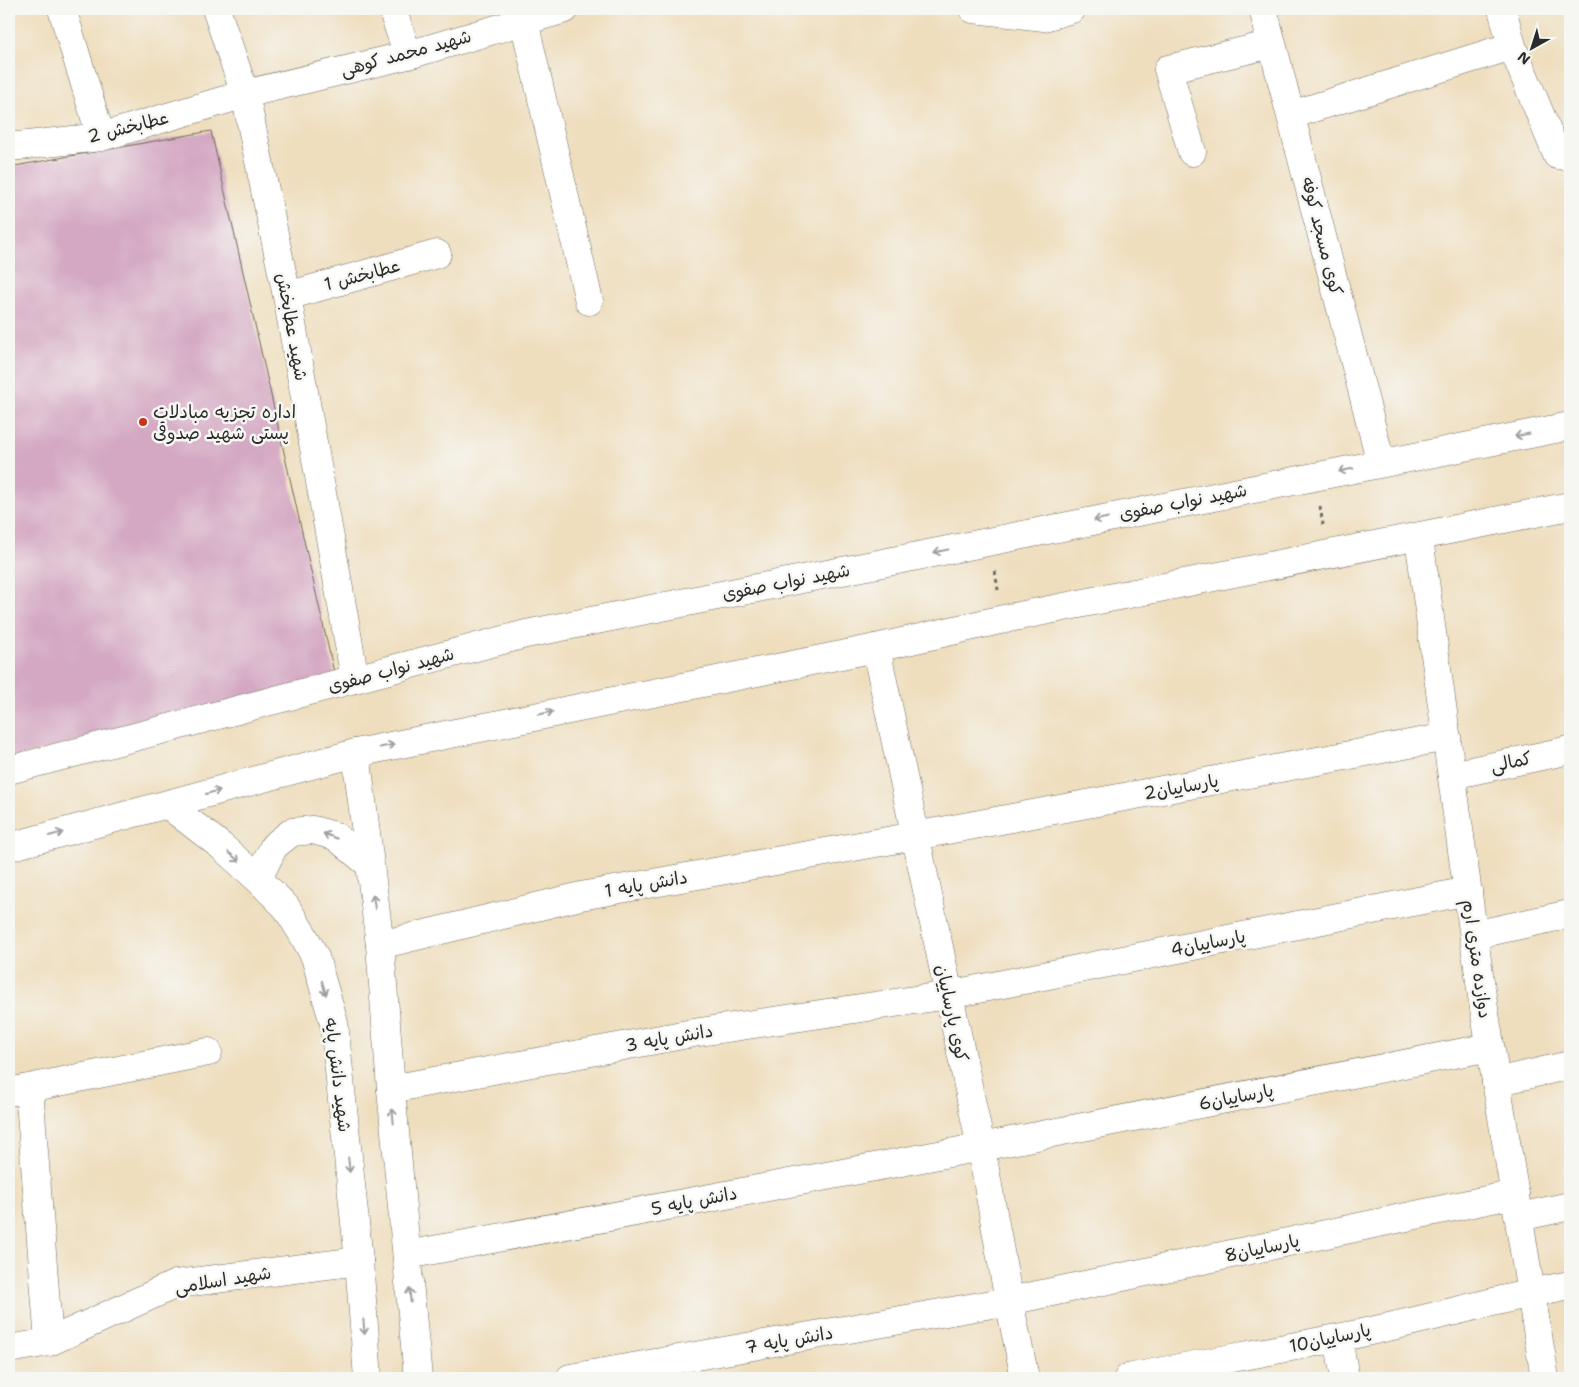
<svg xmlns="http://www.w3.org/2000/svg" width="1579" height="1387" viewBox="0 0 1579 1387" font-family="'Shantell Sans','Playpen Sans Arabic',sans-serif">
<rect width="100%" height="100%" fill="#f6f6f2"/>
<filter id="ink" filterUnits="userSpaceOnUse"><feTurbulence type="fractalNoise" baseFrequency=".02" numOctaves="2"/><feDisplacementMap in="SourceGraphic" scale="10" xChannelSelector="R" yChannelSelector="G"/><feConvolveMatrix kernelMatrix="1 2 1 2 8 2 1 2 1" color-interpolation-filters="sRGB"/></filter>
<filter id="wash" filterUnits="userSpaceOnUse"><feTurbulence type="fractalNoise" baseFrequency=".0096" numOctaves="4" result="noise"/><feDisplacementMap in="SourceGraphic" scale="20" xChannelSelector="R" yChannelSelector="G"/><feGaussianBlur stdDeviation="1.12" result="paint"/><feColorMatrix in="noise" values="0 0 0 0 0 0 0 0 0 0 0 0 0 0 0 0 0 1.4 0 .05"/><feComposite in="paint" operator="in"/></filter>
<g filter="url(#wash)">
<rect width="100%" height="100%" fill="#efdebe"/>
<g id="blocks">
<path fill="#d4a8c2" d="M211,131L335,677L9,759V167Z"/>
</g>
</g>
<g filter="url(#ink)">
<use href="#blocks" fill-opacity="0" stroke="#706a5e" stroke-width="1"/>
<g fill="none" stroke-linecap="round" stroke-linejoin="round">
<defs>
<path id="minor" d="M62,9L101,137
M216,9L245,94L287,296L355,679
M392,9L408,55
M973,9L1044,17L1072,9
M1263,9L1381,463
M1502,9L1512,46L1557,155L1570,157
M524,21L589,301
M1291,115L1512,46
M9,147L101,137L245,94L408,55L565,9
M1192,152L1168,69L1272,44
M287,296L437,254
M876,648L981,1147L1009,1301L1025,1378
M1452,775L1570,750
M1474,935L1570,914
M380,945L581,896L915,836L1447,737
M1496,1082L1570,1065
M29,1088L49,1342
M391,1089L693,1033L948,995L1468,891
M9,1092L208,1052
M1519,1217L1570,1206
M407,1255L981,1147L1490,1047
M1338,1338L1345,1378
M9,1349L49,1342L176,1284L359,1261
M570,1378L1009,1301L1515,1194
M1128,1378C1197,1364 1267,1352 1337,1338C1415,1323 1492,1300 1570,1285"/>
<path id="tertiary" d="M1419,538L1482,996L1545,1378
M356,753L380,945L391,1089L418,1378
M168,805L221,846L258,879L286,907L305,938L315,957L334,1023L359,1261L368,1378
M258,879L274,846L292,832L313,830L335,836L369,864"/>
<path id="secondary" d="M9,770L526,634L1570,426
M9,847L356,753L876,648L1004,619L1570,506"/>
</defs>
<use href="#minor" stroke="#706a5e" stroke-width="29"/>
<use href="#tertiary" stroke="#706a5e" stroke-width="29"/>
<use href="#secondary" stroke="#706a5e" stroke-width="29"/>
<path stroke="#706a5e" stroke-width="3" stroke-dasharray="4 4" stroke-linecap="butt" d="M1320,506L1323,525
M995,571L998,590"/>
<use href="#minor" stroke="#fff" stroke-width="28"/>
<use href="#tertiary" stroke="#fff" stroke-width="28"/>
<use href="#secondary" stroke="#fff" stroke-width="28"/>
</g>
<defs><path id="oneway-shaft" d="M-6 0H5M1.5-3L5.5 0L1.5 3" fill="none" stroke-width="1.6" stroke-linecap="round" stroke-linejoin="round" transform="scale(1.25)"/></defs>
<g stroke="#a0a0a0">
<use href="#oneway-shaft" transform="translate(1522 435) rotate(169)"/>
<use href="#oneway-shaft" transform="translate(1346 470) rotate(169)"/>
<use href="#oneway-shaft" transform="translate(1101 519) rotate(169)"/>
<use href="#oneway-shaft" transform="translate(941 551) rotate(169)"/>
<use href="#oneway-shaft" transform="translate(546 713) rotate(-12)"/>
<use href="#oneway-shaft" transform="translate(387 746) rotate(-12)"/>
<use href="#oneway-shaft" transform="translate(213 792) rotate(-15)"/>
<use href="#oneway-shaft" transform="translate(56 834) rotate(-15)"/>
<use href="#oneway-shaft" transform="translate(330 836) rotate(-159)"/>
<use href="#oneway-shaft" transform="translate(234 857) rotate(41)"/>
<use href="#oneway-shaft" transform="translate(374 902) rotate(-98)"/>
<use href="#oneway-shaft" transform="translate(324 988) rotate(74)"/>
<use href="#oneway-shaft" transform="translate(393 1116) rotate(-95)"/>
<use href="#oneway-shaft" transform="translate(349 1165) rotate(84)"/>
<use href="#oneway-shaft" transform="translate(410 1295) rotate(-95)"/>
<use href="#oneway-shaft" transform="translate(364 1327) rotate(85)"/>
</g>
</g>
<circle fill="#c8321e" stroke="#f6f6f2" stroke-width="2" cx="143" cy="422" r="5"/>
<g text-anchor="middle" stroke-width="5" stroke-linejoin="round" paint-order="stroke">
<g font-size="18" fill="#2b2b2b" stroke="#f6f6f2">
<text transform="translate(406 53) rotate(-15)" y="6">شهید محمد کوهی</text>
<text transform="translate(128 127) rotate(-14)" y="6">عطابخش 2</text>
<text transform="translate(1322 236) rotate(76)" y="6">کوی مسجد کوفه</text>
<text transform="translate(362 275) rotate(-15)" y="6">عطابخش 1</text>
<text transform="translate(292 327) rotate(80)" y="6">شهید عطابخش</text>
<text transform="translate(1183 502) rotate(-11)" y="6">شهید نواب صفوی</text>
<text transform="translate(786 582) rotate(-11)" y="6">شهید نواب صفوی</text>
<text transform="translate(391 670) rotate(-15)" y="6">شهید نواب صفوی</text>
<text transform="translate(1511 762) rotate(-12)" y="6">کمالی</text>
<text transform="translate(1181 787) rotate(-10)" y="6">پارساییان2</text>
<text transform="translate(646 884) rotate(-10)" y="6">دانش پایه 1</text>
<text transform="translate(1208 943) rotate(-11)" y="6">پارساییان4</text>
<text transform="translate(1477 959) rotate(82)" y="6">دوازده متری ارم</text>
<text transform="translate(952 1013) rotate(78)" y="6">کوی پارساییان</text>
<text transform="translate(669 1038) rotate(-10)" y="6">دانش پایه 3</text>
<text transform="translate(338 1075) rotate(83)" y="6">شهید دانش پایه</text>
<text transform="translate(1236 1097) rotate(-11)" y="6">پارساییان6</text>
<text transform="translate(694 1201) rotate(-11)" y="6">دانش پایه 5</text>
<text transform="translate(1262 1248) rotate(-12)" y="6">پارساییان8</text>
<text transform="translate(223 1280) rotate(-9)" y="6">شهید اسلامی</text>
<text transform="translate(1330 1338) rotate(-12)" y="6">پارساییان10</text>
<text transform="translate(789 1340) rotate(-10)" y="6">دانش پایه 7</text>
</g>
<g font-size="18" fill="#2b2b2b" stroke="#f6f6f2" text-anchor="start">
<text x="153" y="418">اداره تجزیه مبادلات<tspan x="153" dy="21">پستی شهید صدوقی</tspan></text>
</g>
</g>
<rect width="1579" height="1387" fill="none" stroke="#f6f6f2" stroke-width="30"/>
<g transform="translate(1532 48) rotate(219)" stroke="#f6f6f2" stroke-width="4" paint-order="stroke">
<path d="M0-4L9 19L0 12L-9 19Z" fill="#2b2b2b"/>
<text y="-8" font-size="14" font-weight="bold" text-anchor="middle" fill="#2b2b2b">N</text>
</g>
</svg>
